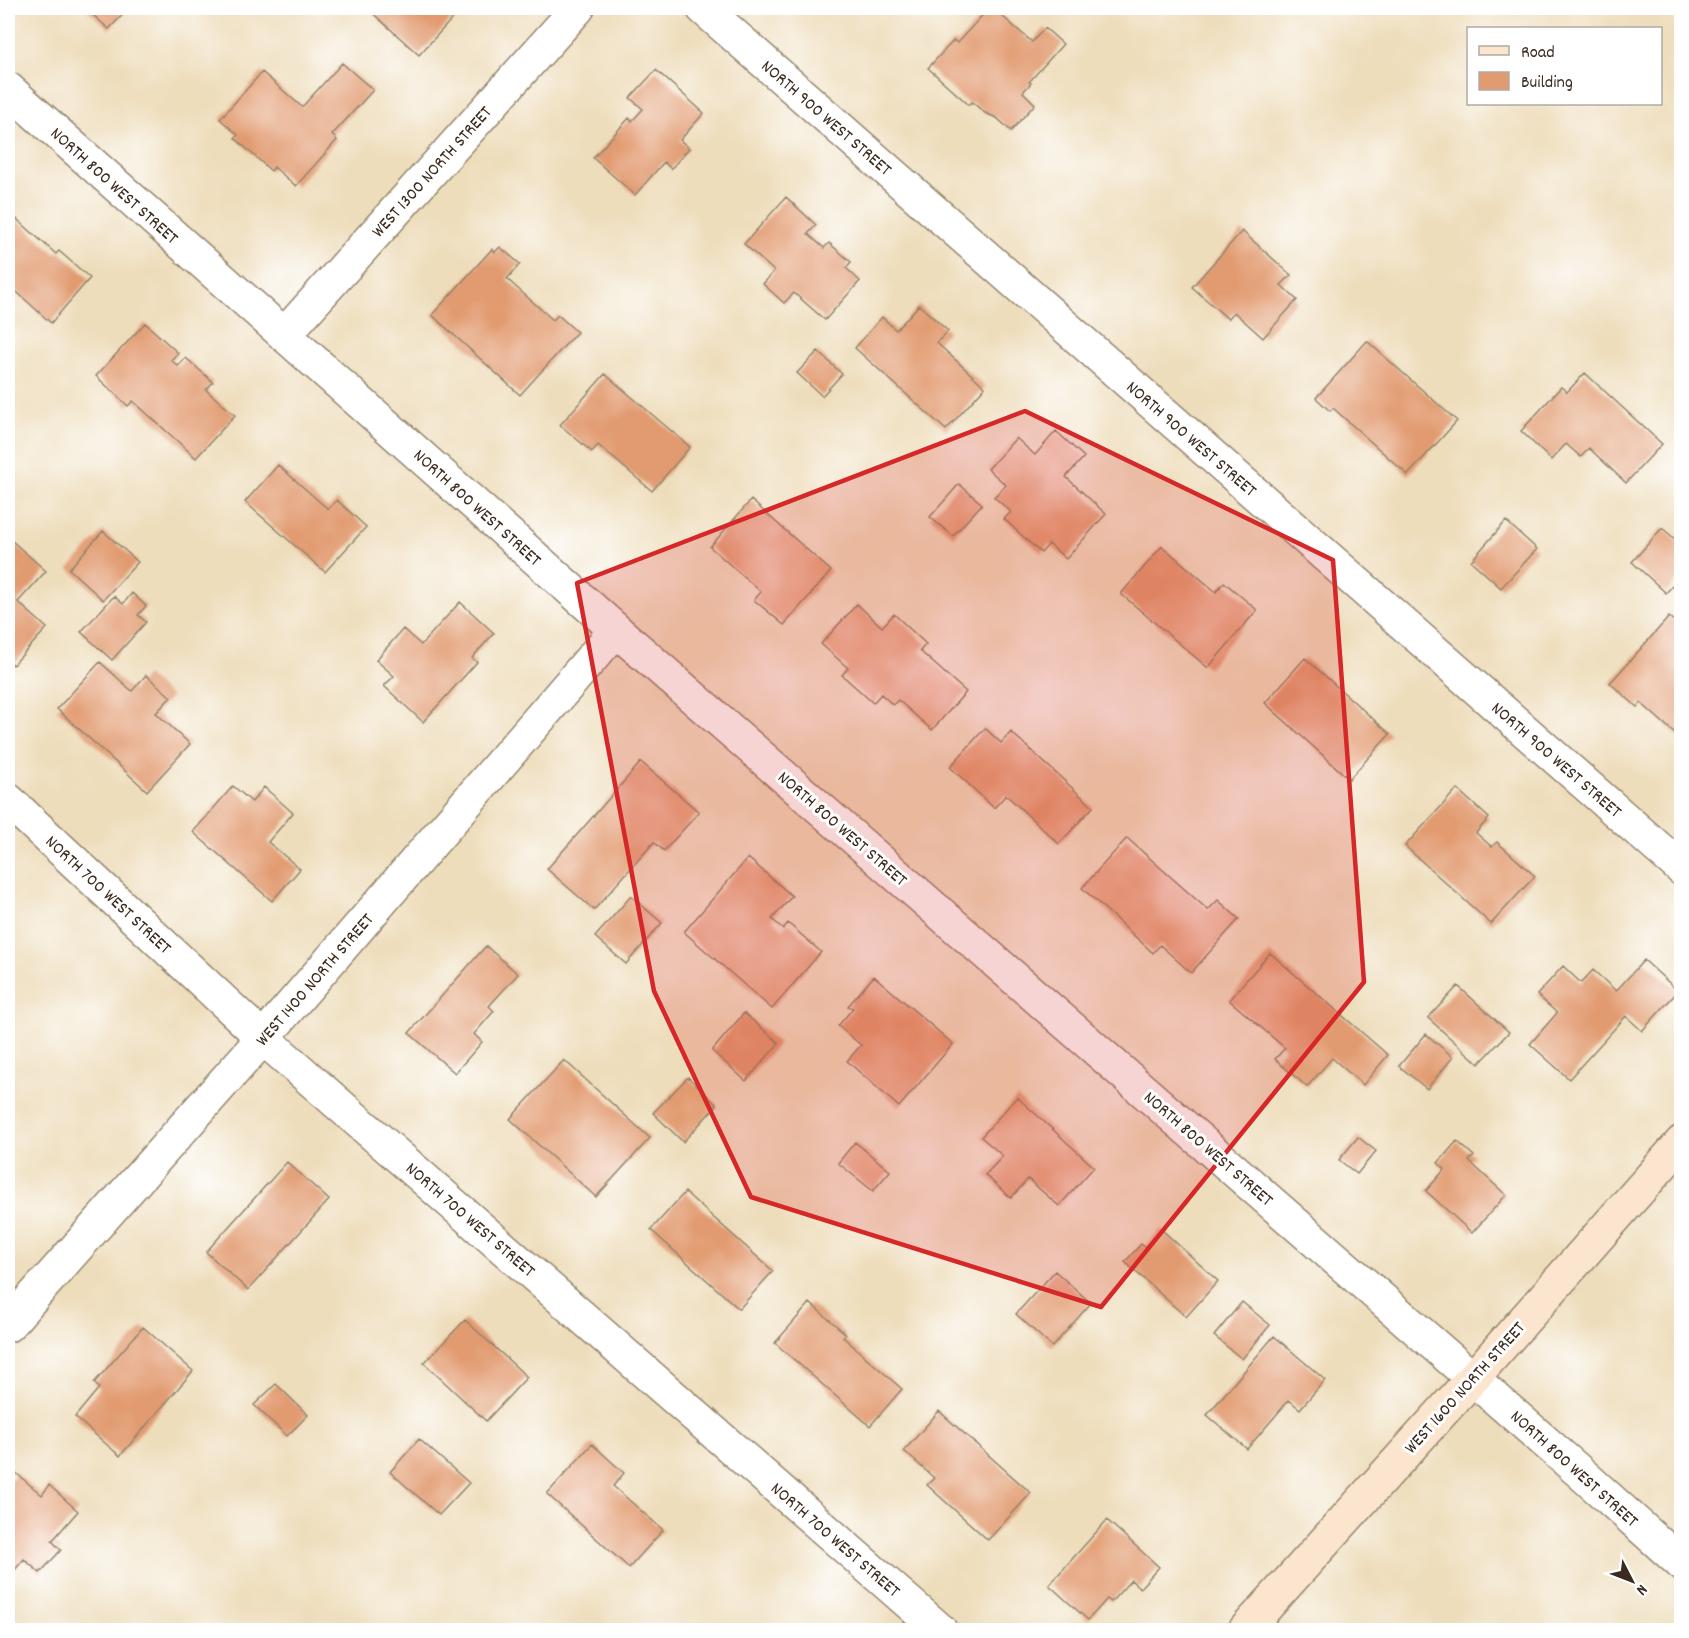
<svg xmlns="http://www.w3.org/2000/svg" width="1689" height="1638" viewBox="0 0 1689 1638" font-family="Dekko,sans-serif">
<rect width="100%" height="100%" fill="#fff"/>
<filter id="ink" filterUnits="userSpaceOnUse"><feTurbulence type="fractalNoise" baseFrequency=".0167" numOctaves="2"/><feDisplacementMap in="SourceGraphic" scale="12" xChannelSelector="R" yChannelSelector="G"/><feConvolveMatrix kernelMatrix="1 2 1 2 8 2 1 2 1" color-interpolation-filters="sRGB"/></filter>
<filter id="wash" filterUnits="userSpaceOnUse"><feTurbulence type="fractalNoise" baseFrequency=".008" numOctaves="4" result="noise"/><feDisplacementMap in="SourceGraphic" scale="24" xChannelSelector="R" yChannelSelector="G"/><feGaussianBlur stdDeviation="1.35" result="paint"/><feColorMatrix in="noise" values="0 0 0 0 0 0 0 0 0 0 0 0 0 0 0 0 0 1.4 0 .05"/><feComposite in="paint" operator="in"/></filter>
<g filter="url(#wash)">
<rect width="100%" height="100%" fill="#edb"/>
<g id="blocks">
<path fill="#e29b71" d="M85,8H129L109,29Z
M367,8H462L419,55Z
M989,8H993L1032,42L1045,28L1063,44L1029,82L1031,83L1023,92L1035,104L1011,131L997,118L985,113L972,102L969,105L928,68L954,40L957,43Z
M342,63L373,90L332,135L337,140L296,186L274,167L271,171L235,138L238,135L220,119L262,72L302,107Z
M656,70L704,113L680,140L689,148L671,169L664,162L635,195L593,158L629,118L632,121L643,109L630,98Z
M786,197L816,225L808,234L824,248L829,243L851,262L846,268L860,281L825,320L794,293L784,303L763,284L774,271L744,244Z
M10,213L56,254L59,251L90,278L51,323L8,284V215Z
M1242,231L1291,275L1281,285L1297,300L1263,338L1234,312L1228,319L1192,287Z
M500,247L520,264L507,279L553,320L558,315L577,332L520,395L432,315L492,249L495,252Z
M919,305L948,331L937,343L985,387L946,430L855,348L882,317L896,330Z
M145,323L178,353L171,360L178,366L186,358L213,382L206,390L235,415L196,458L133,401L128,406L96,376Z
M1367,341L1457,421L1408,475L1333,408L1330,411L1316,398Z
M818,351L842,374L822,396L797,373Z
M1585,373L1662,444L1626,483L1589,448L1581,457L1566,444L1551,460L1521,431L1561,387L1567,392Z
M605,374L690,447L652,491L598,445L592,452L560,425Z
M1056,431L1084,457L1066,477L1106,514L1066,559L1049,544L1041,553L1004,519L1011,512L994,497L1006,485L988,469L1016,438L1035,455Z
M278,465L328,509L337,500L366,527L325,572L245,502Z
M959,484L982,504L953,536L930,517Z
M751,500L831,571L784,625L754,600L761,592L710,547Z
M1506,521L1537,549L1501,588L1471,561Z
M1662,528L1682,545V575L1666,593L1632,562Z
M103,531L138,562L103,600L69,569Z
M12,541L46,571L18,602L47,628L13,665L8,660V546Z
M1162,546L1216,592L1224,582L1257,610L1208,668L1121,594Z
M132,593L146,606L138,615L146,622L112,660L81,632L114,596L123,604Z
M460,602L494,633L472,658L477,662L423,722L384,686L394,676L376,660L403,629L421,645Z
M857,604L882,627L894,614L926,644L920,651L966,692L932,730L898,700L893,705L881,694L873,703L842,675L848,668L821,644Z
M1669,617L1682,627V733L1678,736L1641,703L1637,707L1610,683Z
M1305,658L1390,734L1349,779L1265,703Z
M100,662L132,691L146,675L171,697L156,713L190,744L147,791L57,709Z
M985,728L1001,743L1011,732L1093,807L1059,844L1006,795L994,808L950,767Z
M641,762L699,812L664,851L654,842L594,910L547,869Z
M233,786L252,802L264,787L293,813L268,842L300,869L272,901L193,832Z
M1457,789L1489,818L1476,833L1492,847L1497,842L1535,876L1491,924L1405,846Z
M1127,838L1208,910L1218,900L1239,919L1191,973L1160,945L1153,953L1082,888Z
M748,858L792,896L772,919L783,929L788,923L821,952L772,1009L684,932Z
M631,896L662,923L626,964L595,937Z
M486,946L518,974L489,1006L494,1011L474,1034L482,1042L455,1073L409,1033Z
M1270,953L1388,1055L1363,1085L1332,1058L1307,1087L1275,1059L1285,1048L1229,1000Z
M1644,960L1678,991L1642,1031L1626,1016L1569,1079L1530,1044L1557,1013L1537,995L1563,966L1581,983L1593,970L1616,991Z
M874,976L953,1044L899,1107L847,1061L861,1045L838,1026L853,1008L848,1006Z
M1458,986L1509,1032L1479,1064L1428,1018Z
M744,1013L779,1043L746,1081L712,1051Z
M1426,1034L1453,1057L1427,1089L1399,1066Z
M564,1060L650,1138L596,1197L510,1119Z
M688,1077L717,1105L683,1142L653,1113Z
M1017,1097L1094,1167L1059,1206L1028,1179L1011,1198L985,1175L1003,1156L981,1137Z
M1358,1137L1376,1151L1357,1174L1339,1160Z
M1457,1141L1474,1156L1469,1161L1506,1195L1472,1233L1426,1191L1445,1169L1438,1163Z
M855,1142L890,1171L873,1191L838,1163Z
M287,1162L329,1200L248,1290L206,1252Z
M685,1192L773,1271L739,1309L651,1230Z
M1161,1229L1218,1281L1186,1317L1125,1262L1141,1244L1145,1247Z
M1055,1271L1091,1303L1052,1347L1016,1314Z
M1242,1302L1270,1325L1242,1359L1214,1336Z
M810,1303L846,1334L843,1337L902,1389L870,1426L775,1343Z
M465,1320L527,1377L486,1421L424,1363Z
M143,1327L193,1371L120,1456L75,1417L99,1388L94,1383Z
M1274,1336L1325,1380L1300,1409L1289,1400L1247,1449L1207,1415Z
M276,1384L308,1415L287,1436L254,1405Z
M939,1411L1031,1493L988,1540L927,1485L934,1478L904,1451Z
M419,1439L469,1483L439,1515L390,1472Z
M592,1444L624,1473L613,1486L663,1530L629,1568L547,1494Z
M16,1473L42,1495L49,1485L78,1511L52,1541L61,1550L40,1573L24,1559L8,1578V1483Z
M1107,1520L1159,1567L1140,1588L1131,1580L1111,1602L1107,1599L1088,1620L1049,1585Z"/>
</g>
</g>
<g filter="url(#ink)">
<use href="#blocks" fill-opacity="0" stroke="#94846c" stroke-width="1.5"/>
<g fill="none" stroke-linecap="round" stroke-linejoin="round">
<defs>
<path id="street" d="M703,8L1682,869
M8,89L616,630L1582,1474L1682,1564
M284,335L578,8
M8,800L263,1038L940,1630
M8,1325L263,1038L616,630"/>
<path id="secondary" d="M1245,1630L1472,1379L1682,1142"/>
</defs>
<use href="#street" stroke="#94846c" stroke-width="36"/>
<use href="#secondary" stroke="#94846c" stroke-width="36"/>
<use href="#street" stroke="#fff" stroke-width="33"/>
<use href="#secondary" stroke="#fbe5cf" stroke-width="33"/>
</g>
</g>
<path fill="#d62828" fill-opacity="0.2" stroke="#d62828" stroke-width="4.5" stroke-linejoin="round" d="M1025,411L1333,560L1364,982L1101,1307L751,1197L654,991L577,583Z"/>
<g text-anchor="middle" stroke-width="6" stroke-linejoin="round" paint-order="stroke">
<g font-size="18" fill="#3b2a1e" stroke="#fff">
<text transform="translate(827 117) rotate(41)" y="6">NORTH 900 WEST STREET</text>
<text transform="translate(431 171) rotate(-48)" y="6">WEST 1300 NORTH STREET</text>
<text transform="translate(115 185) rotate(42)" y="6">NORTH 800 WEST STREET</text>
<text transform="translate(1192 438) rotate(41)" y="6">NORTH 900 WEST STREET</text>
<text transform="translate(478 507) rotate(42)" y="6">NORTH 800 WEST STREET</text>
<text transform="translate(1557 759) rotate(41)" y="6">NORTH 900 WEST STREET</text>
<text transform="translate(843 828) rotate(41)" y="6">NORTH 800 WEST STREET</text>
<text transform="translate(109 894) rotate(43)" y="6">NORTH 700 WEST STREET</text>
<text transform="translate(314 979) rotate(-49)" y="6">WEST 1400 NORTH STREET</text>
<text transform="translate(1209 1148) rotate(41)" y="6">NORTH 800 WEST STREET</text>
<text transform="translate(471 1219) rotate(41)" y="6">NORTH 700 WEST STREET</text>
<text transform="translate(1464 1387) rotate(-48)" y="6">WEST 1600 NORTH STREET</text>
<text transform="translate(1575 1468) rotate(42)" y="6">NORTH 800 WEST STREET</text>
<text transform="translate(836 1539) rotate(41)" y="6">NORTH 700 WEST STREET</text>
</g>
</g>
<rect width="1689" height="1638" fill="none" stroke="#fff" stroke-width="30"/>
<rect x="1467" y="27" width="195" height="78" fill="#ffffff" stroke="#b1aaa5" stroke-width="1.5"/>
<rect x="1479" y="46" width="30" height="9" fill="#fbe5cf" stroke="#b1aaa5" stroke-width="1.5"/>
<text x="1521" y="57" font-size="18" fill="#3b2a1e">Road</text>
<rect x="1479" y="72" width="30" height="18" fill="#e29b71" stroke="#b1aaa5" stroke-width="1.5"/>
<text x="1521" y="87" font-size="18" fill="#3b2a1e">Building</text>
<g transform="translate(1632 1581) rotate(132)" stroke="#ffffff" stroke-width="4.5" paint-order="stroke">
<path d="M0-4.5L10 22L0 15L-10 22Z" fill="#3b2a1e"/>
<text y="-9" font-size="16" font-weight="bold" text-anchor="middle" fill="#3b2a1e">N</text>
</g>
</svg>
